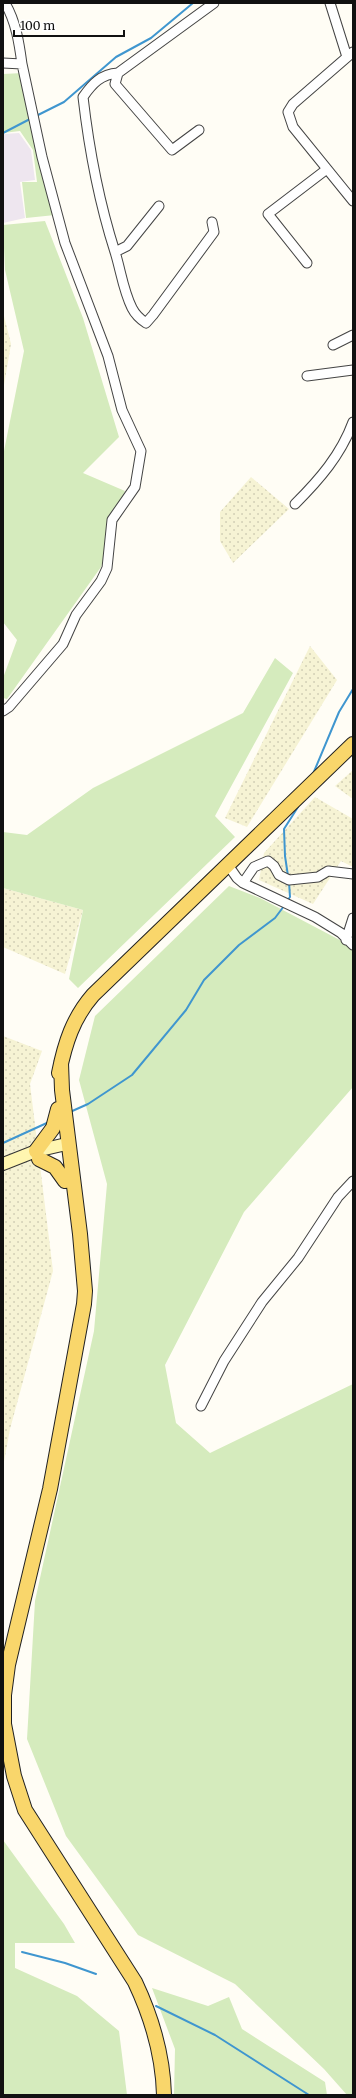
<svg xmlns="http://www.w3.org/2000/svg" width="356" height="2098" viewBox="0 0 356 2098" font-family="Merriweather,serif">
<defs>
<pattern id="farmland-dots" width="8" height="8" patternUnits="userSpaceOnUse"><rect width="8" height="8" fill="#f6f3d4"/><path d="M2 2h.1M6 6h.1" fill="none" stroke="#d2cfb5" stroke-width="1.8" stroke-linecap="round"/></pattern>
</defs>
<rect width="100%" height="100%" fill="#fffdf5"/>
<path fill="#eee6ef" d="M19,133L31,150L35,180L20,182L25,218L3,223V134Z"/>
<path fill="url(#farmland-dots)" d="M3,312L11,344L3,391Z
M251,477L289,509L233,563L220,541V512Z
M310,646L337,680L247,827L225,818Z
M353,770V799L335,786Z
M315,797L353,819V867L341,861L313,904L259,880L264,853Z
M3,888L83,910L65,974L3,947Z
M3,1036L42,1051L30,1084L53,1271L10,1429L3,1467Z"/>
<path fill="#d5ebbd" d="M23,73L55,215L26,218L22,182H37L33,150L20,131L3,133V74Z
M45,221L83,318L119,437L83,473L125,491L101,567L7,699L3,698V678L17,640L3,622V456L24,351L5,270L3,225Z
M275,658L293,673L215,816L235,837L78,988L69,979L83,910L3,888V832L27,835L93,788L243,713Z
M229,886L260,898L353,947V1087L244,1212L165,1365L176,1423L210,1453L353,1384V2095H347L324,2069L235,1984L138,1935L66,1836L27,1739L35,1601L94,1331L107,1184L79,1080L95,1016Z
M3,1840L64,1924L75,1943H15V1968L77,1996L119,2031L127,2095H3Z
M152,1988L208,2006L229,1997L242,2029L325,2082L327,2095H174L175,2049Z"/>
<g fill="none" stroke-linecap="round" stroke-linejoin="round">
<path stroke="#3f96cf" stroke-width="2" d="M36,116L64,102L116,57L151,38L193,3
M3,133L30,119
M313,774L339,712L353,689
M288,876L285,856L284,829L298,807
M287,901L290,897L289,882
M70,1112L88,1104L132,1075L186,1010L204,980L239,945L275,918L284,906
M3,1143L49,1122
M22,1952L65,1963L96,1974
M156,2006L215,2035L309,2095"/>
<defs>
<path id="street" d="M5,3C16,22 19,42 22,64
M330,3L347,57
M353,52L293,104L288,112L293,127L353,201
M3,63L22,64L42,157L65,243L108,356L122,410L141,451L135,487L112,520L107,568L101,581L76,615L63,644L9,707L3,711
M118,73C101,74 92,84 83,97C89,149 99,202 115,252C121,271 123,290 132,308C135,314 140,319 146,323L153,315L214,232L212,222
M199,130L172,150L115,84L118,73L214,3
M115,252L127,246L159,206
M307,263L268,214L327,169
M333,345L353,335
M307,376L353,370
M295,504C319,480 341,455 353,422
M228,865L237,878L243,883L315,917L341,933L353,945
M243,883L254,867L268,861L274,866L279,875L289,880L318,877L328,871L353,874
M346,940L353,918
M201,1406L224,1361L262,1302L298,1258L338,1197L353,1181"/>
<path id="secondary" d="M3,1164L36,1151L62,1145"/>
<path id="primary" d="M61,1063L62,1090L80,1234L85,1291L84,1304L50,1489L8,1665L4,1695V1724L14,1776L25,1810L135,1982C152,2018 163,2055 164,2095
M59,1073C65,1043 73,1018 93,995L353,744
M36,1151L53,1128L58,1109
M39,1159L55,1167L65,1181"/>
</defs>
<use href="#street" stroke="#444" stroke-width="11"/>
<use href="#secondary" stroke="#333" stroke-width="14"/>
<use href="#primary" stroke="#222" stroke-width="16"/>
<use href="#street" stroke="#fff" stroke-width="9"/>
<use href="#secondary" stroke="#fff6b0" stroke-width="12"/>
<use href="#primary" stroke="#f9d66b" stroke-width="14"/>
</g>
<rect width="356" height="2098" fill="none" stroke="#111111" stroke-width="8"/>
<path d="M14 30v6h110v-6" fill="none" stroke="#111111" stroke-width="2"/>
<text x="20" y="30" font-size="12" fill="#111111" stroke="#ffffff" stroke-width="3" paint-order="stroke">100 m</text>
</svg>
